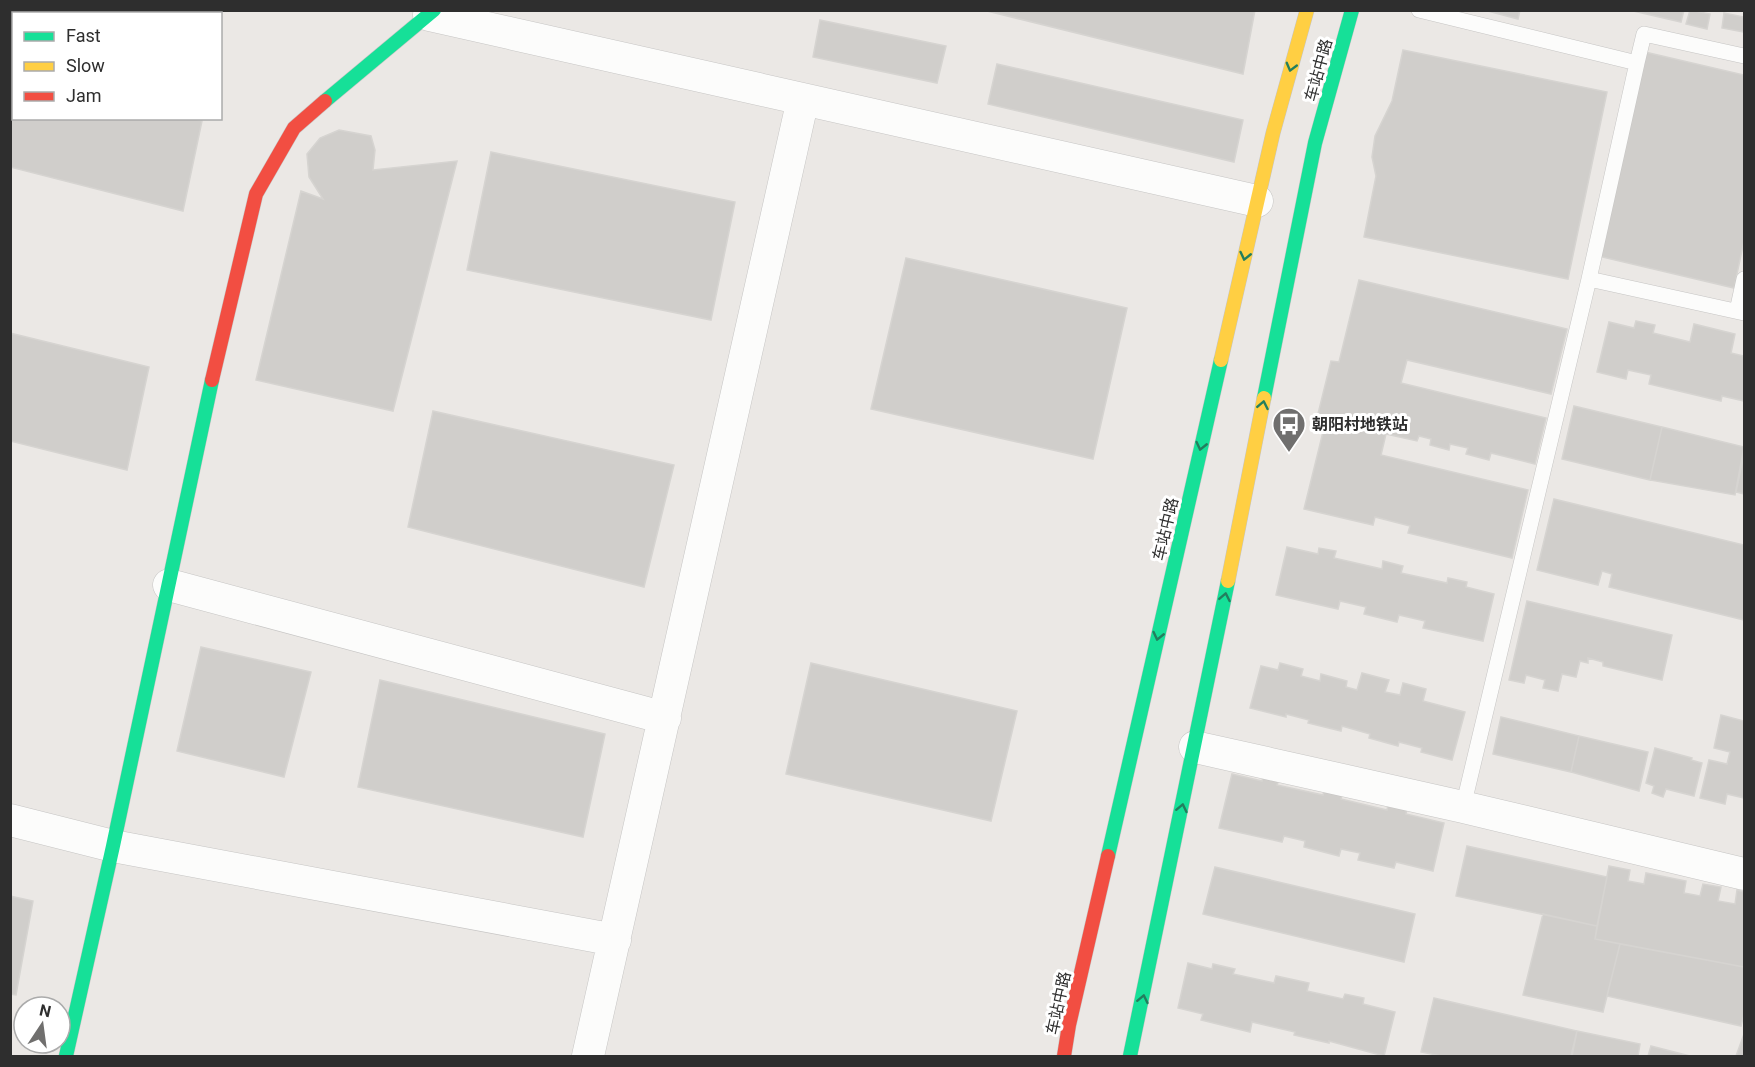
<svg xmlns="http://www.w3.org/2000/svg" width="1755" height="1067" viewBox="0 0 1755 1067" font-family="Roboto,'Noto Sans SC',sans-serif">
<rect width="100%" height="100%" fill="#ebe8e5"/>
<path fill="#d0cecb" stroke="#d6d4d1" stroke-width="1.5" d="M983,10H1255L1243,74Z
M1484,10H1520L1518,19Z
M1629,10H1684L1681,22Z
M1690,10L1710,14L1707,29L1686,24Z
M1724,13L1744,17V32L1722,28Z
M820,20L946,46L937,83L813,57Z
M1403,50L1607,92L1568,279L1364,237L1376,176L1372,157L1375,136L1392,101Z
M1645,52L1744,75V241L1734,288L1598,256Z
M997,64L1243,120L1234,162L988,104Z
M10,73H14V118H193L202,121L183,211L10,167Z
M339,130L371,136L375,150L373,170L457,161L393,411L256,380L301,191L323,199L309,177L307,154L320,138Z
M491,152L735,202L711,320L467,270Z
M906,258L1127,308L1093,459L871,409Z
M1359,280L1567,329L1551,394L1407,360L1401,383L1546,418L1535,464L1491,453L1489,460L1466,454L1468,448L1450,444L1449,450L1430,445L1431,439L1419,436L1417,441L1386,434L1381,455L1528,490L1512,558L1408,533L1410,526L1375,517L1373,525L1304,509L1324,428L1315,426L1331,361L1339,362Z
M1636,321L1655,325L1653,333L1690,342L1694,324L1735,334L1731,353L1744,356V401L1722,396L1721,401L1649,384L1651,375L1628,370L1626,379L1597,372L1609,322L1634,328Z
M10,333L149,367L127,470L10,441Z
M1574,406L1662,427L1650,480L1562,459Z
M433,411L674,465L644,587L408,527Z
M1662,427L1744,447L1735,495L1650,480Z
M1744,454V494L1736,492Z
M1554,499L1744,545V620L1609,587L1612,574L1602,571L1598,585L1537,570Z
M1287,547L1318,554L1319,548L1336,551L1334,558L1382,569L1383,561L1403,566L1401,573L1447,583L1448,578L1467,582L1466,587L1494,594L1483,641L1423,628L1425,621L1399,615L1397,622L1364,614L1366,607L1340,601L1338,609L1276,595Z
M1527,601L1672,635L1662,680L1603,666V662L1588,658V663L1580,661L1576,677L1562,674L1558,691L1543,688L1545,680L1526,675L1524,683L1509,680Z
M201,647L311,672L284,777L177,751Z
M811,663L1017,711L991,821L786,774Z
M1280,663L1303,669L1301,676L1320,681L1321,674L1347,681L1346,687L1357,690L1362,673L1389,680L1385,692L1400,695L1403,683L1426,689L1423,701L1465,712L1452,760L1421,752L1422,748L1399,742L1398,746L1369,738L1370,734L1342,726L1341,731L1308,723L1309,720L1286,714V717L1250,708L1261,666L1278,670Z
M380,680L605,734L583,837L358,787Z
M1721,715L1744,721V798L1727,794L1725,804L1700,798L1709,760L1727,764L1730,752L1714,748Z
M1501,717L1579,736L1571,772L1493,754Z
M1579,736L1648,752L1639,791L1571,772Z
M1655,748L1692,758L1691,760L1702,763L1694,796L1666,789L1663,797L1652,793L1654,786L1646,783Z
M1232,774L1262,781L1263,775L1279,779L1277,785L1323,795L1325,788L1343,792L1341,799L1387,810L1388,804L1407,808L1406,814L1444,823L1433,871L1396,862L1394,868L1358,860L1360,853L1341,849L1339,856L1304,847L1305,841L1284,836L1282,842L1219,828Z
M1467,846L1607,877L1597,926L1456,896Z
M1609,866L1630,870L1628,881L1644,884L1646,873L1686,881L1684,893L1700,896L1703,884L1721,887L1718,901L1735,904L1737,890L1744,892V967L1595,939Z
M1215,867L1415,914L1404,962L1203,914Z
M10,896L33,901L16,995L10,994Z
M1543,914L1597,926L1595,939L1620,944L1603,1012L1523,995Z
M1620,944L1744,967V1014L1741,1026L1607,996Z
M1188,963L1212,969L1213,964L1235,969L1233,974L1274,983L1276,976L1309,983L1307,991L1343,999L1345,994L1364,998L1363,1004L1395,1012L1384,1056L1329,1041V1043L1294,1035L1295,1032L1252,1022L1250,1032L1201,1020L1203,1014L1178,1008Z
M1434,998L1577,1031L1571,1056H1441L1421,1052Z
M1577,1031L1640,1044L1638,1056H1572Z
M1744,1034V1056H1736Z
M1651,1046L1690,1056H1648Z"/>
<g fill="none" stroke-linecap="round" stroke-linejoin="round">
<defs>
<path id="lane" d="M1419,10L1637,63L1644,34L1744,56
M1589,279L1637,63
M1737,311L1744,279
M1463,807L1589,279L1744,313"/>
<path id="street" d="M429,15L1257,201
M169,585L665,718
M1195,747L1463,807L1744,874
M10,820L113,846L615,940
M588,1056L803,99"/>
<path id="fast" d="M325,101L434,10
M1264,398L1315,143L1352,10
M1108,856L1221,360
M66,1056L113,846L212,380
M1130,1056L1228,581"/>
<path id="slow" d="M1221,360L1273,133L1307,10
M1228,581L1264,398"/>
<path id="jam" d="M212,380L256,194L294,128L325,101
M1064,1056L1069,1025L1108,856"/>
</defs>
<use href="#lane" stroke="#c6c5c4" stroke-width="16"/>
<use href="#street" stroke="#c6c5c4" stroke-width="33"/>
<use href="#fast" stroke="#c6c5c4" stroke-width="15"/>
<use href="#slow" stroke="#c6c5c4" stroke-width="15"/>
<use href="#jam" stroke="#c6c5c4" stroke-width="15"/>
<use href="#lane" stroke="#fcfcfb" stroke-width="15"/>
<use href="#street" stroke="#fcfcfb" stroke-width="32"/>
<use href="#fast" stroke="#16e098" stroke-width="14"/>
<use href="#slow" stroke="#ffcf43" stroke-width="14"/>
<use href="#jam" stroke="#f24e42" stroke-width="14"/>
</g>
<defs><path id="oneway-chevron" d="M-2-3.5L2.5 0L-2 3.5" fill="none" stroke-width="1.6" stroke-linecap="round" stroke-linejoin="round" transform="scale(1.5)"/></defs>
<g stroke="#237e5e">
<use href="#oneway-chevron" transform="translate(1291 67) rotate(105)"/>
<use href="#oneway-chevron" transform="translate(1245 256) rotate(103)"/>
<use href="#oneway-chevron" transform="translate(1263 405) rotate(-79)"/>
<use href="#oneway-chevron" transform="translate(1201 446) rotate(103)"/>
<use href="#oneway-chevron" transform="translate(1225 597) rotate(-79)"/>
<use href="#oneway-chevron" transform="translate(1158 636) rotate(103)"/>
<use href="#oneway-chevron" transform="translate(1182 808) rotate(-78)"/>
<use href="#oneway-chevron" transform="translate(1143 999) rotate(-78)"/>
</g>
<defs>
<symbol id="bus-pin" viewBox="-11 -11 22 30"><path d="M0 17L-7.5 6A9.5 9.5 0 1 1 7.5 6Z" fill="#706f6e" stroke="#fff"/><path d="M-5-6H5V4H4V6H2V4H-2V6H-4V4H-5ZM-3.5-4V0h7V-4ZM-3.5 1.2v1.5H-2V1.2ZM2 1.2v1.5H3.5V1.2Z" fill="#fff"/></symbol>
</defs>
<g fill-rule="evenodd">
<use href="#bus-pin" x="1270" y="405" width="38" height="52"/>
</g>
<g text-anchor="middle" stroke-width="6" stroke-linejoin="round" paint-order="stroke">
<g font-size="16" fill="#2e2e2e" stroke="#fff">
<text transform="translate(1318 70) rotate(-75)" y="6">车站中路</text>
<text transform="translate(1165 529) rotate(-77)" y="6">车站中路</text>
<text transform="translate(1058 1003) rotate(-78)" y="6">车站中路</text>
</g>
<g font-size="16" font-weight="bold" fill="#2e2e2e" stroke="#fff" text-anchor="start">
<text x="1312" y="430">朝阳村地铁站</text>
</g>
</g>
<rect width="1755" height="1067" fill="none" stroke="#2e2e2e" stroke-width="24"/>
<rect x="12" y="12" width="210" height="108" fill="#ffffff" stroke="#ababab" stroke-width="1.5"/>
<rect x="24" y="32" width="30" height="9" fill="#16e098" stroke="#ababab" stroke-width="1.5"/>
<text x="66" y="42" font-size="18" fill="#2e2e2e">Fast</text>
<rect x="24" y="62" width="30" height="9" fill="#ffcf43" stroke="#ababab" stroke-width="1.5"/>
<text x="66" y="72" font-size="18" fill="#2e2e2e">Slow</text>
<rect x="24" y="92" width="30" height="9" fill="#f24e42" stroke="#ababab" stroke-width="1.5"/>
<text x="66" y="102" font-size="18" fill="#2e2e2e">Jam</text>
<g transform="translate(42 1025) rotate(13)"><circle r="28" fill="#ffffff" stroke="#ababab" stroke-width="1.5"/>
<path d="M0-4.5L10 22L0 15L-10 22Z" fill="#706f6e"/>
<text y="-9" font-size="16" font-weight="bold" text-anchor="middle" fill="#2e2e2e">N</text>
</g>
</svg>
